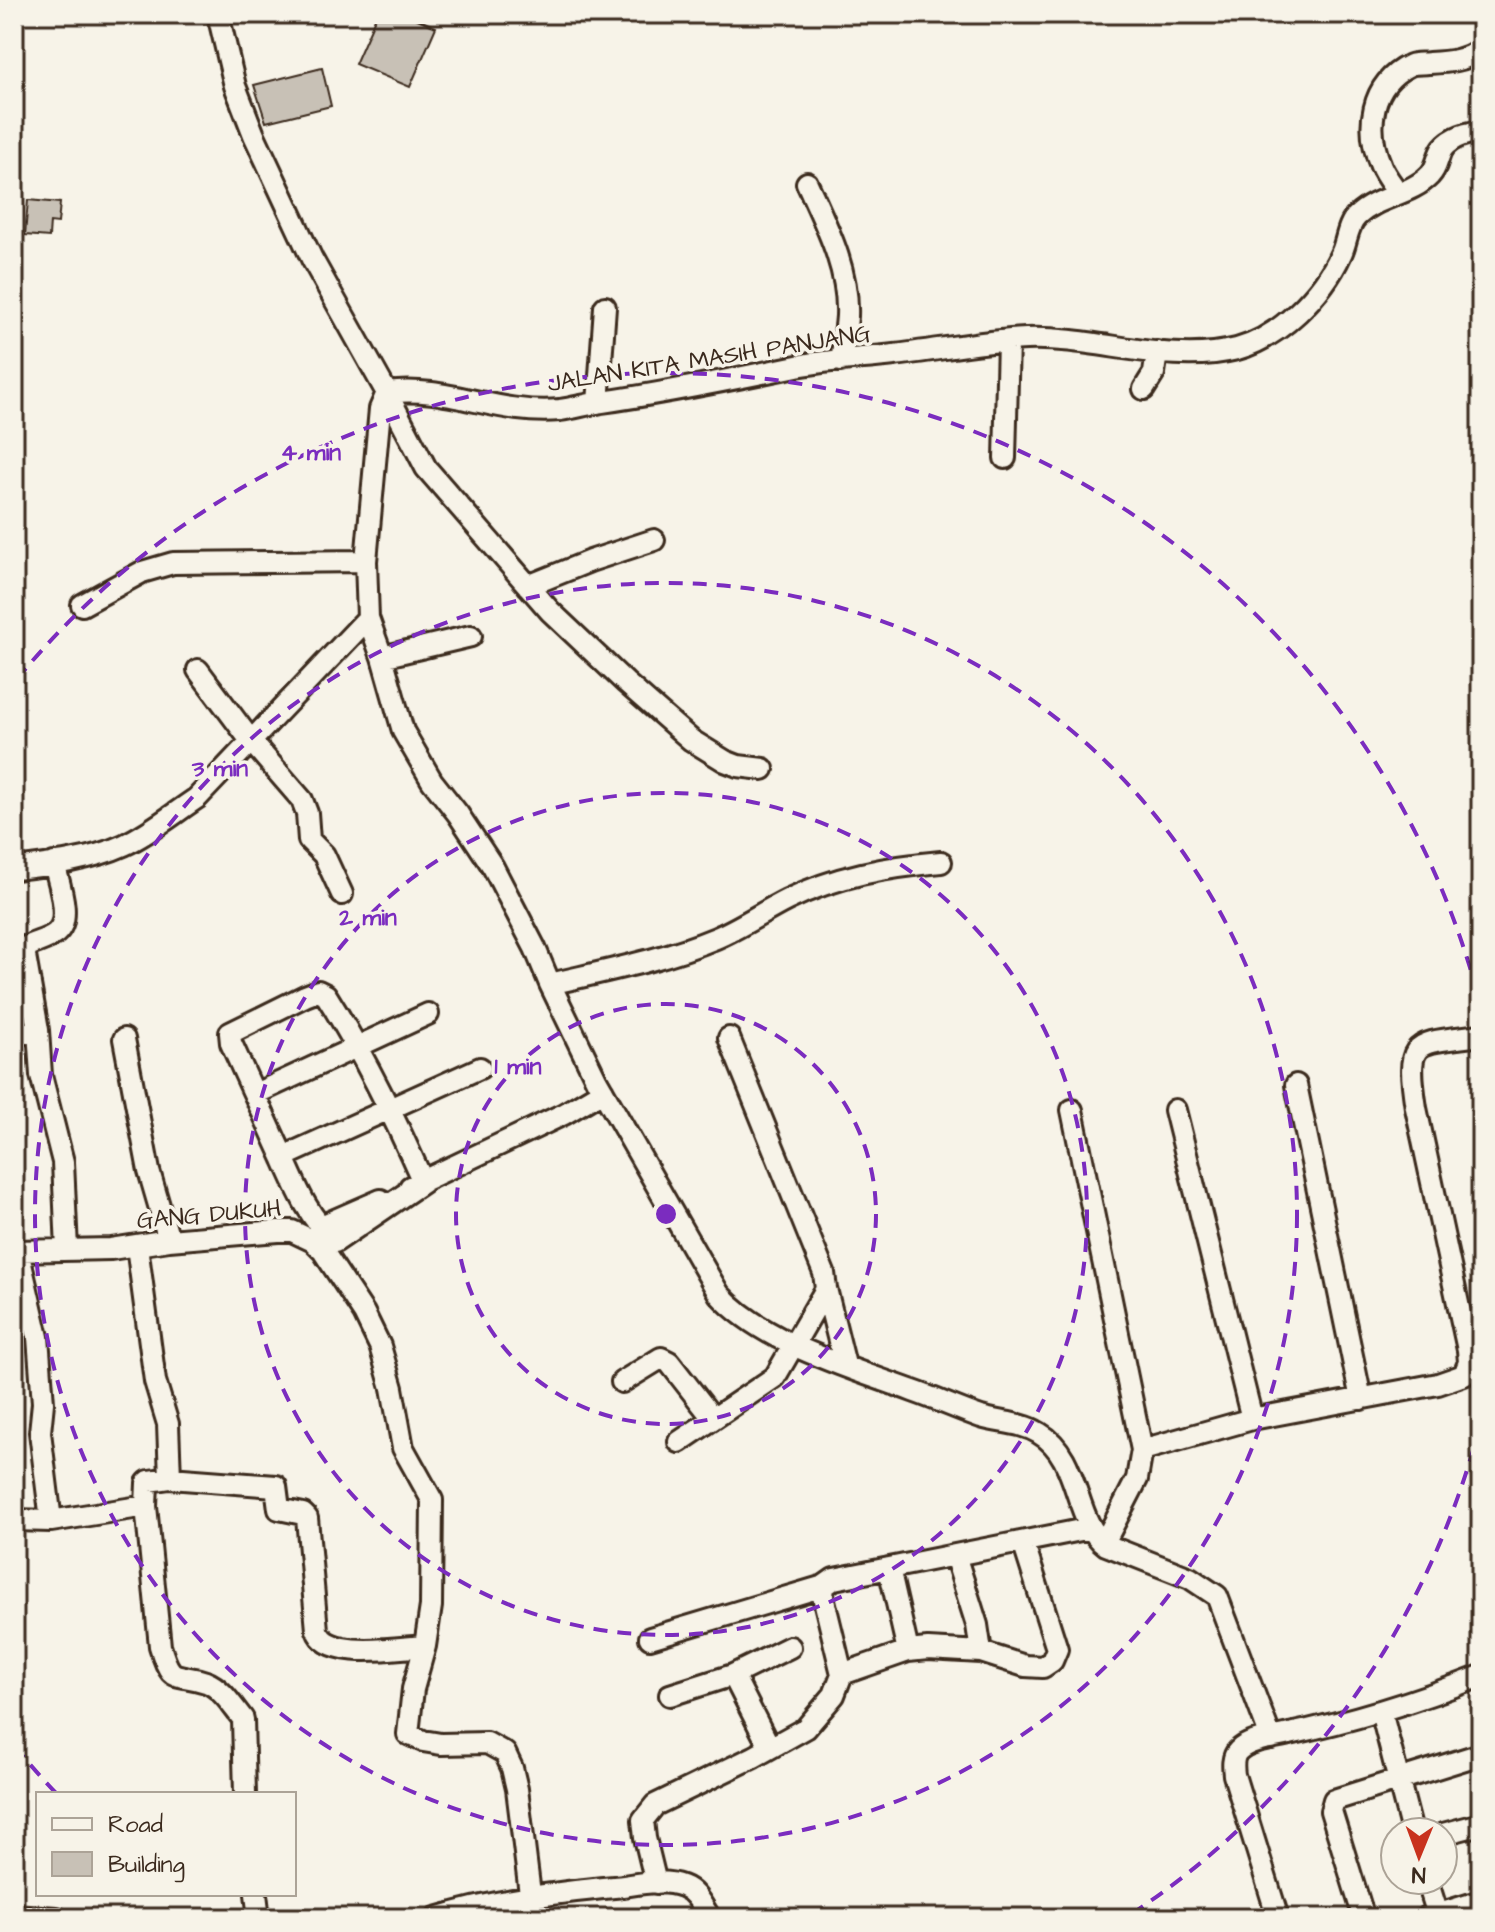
<svg xmlns="http://www.w3.org/2000/svg" width="1495" height="1932" viewBox="0 0 1495 1932" font-family="'Architects Daughter',sans-serif">
<rect width="100%" height="100%" fill="#f7f3e8"/>
<filter id="ink" filterUnits="userSpaceOnUse"><feTurbulence type="fractalNoise" baseFrequency=".0125" numOctaves="2"/><feDisplacementMap in="SourceGraphic" scale="16" xChannelSelector="R" yChannelSelector="G"/><feConvolveMatrix kernelMatrix="1 2 1 2 8 2 1 2 1" color-interpolation-filters="sRGB"/></filter>
<g filter="url(#ink)">
<path fill="#c8c1b6" stroke="#3b2a1e" stroke-width="2" d="M377,14H406L436,27L410,87L355,64Z
M322,68L331,106L266,122L254,85Z
M28,200L60,203L58,223L50,222L49,237L25,235Z"/>
<g fill="none" stroke-linecap="round" stroke-linejoin="round">
<defs>
<path id="minor" d="M807,183C826,225 849,269 847,316C846,331 843,346 841,361
M1398,193C1392,184 1385,176 1381,166C1365,129 1370,84 1410,65C1415,63 1423,64 1429,63C1449,62 1465,61 1481,49
M1144,389L1154,373L1157,352
M598,403L605,307
M1005,458L1008,341
M528,586L590,561L654,540
M82,605L142,572L173,563L366,561
M368,618L382,657L403,731L432,781L458,814L493,867L535,948L550,984L597,1081L719,1294C763,1343 851,1368 913,1391C936,1399 958,1409 981,1417C1000,1423 1021,1422 1039,1433C1081,1457 1073,1521 1106,1545L1190,1578L1217,1596L1271,1738
M382,657L471,636
M198,670L251,741L302,800L307,813L309,840L324,855L342,894
M763,769L738,766L725,761L691,740L626,683L550,611L426,468L387,393C446,384 498,416 560,410C574,408 588,404 602,402C665,393 729,380 792,367C825,360 860,359 894,355C938,350 982,341 1026,339C1096,336 1167,366 1237,349C1279,338 1323,294 1341,254C1347,242 1347,225 1357,216C1378,196 1411,195 1430,175C1438,167 1437,156 1443,148C1452,137 1468,132 1481,132
M54,863C58,881 73,919 56,933C48,940 35,942 26,947L25,956L38,1030L41,1075L63,1162L67,1250
M14,869C49,865 91,860 124,845C150,833 173,814 197,798L368,618L366,561L380,409L387,393L312,259L254,135L235,86L218,14
M550,984C605,971 663,960 716,938C740,928 763,912 787,900C836,876 886,867 941,862
M14,1035L38,1030
M124,1039L149,1171L169,1240
M1296,1085L1361,1399
M255,1094L428,1014
M1072,1110L1142,1450L1137,1479L1104,1543
M1175,1110L1252,1419
M283,1157C297,1189 309,1218 335,1242L423,1182C394,1116 364,1055 326,995L318,991L305,996L230,1033L231,1043L283,1157L480,1068
M410,1187L564,1114L603,1091
M319,1227L381,1200
M137,1246L155,1381L168,1424L170,1478
M14,1251L111,1249L169,1240L278,1231H292L313,1241L323,1251L364,1313L380,1346L392,1388L403,1448L432,1500L431,1606L425,1646L413,1689L408,1734L423,1741L441,1744L487,1743L505,1753L512,1768L517,1789L533,1918
M18,1251L38,1337L43,1403L40,1432L51,1521L146,1506L160,1646C172,1686 174,1671 206,1682C222,1688 233,1707 243,1719L245,1794
M826,1289L845,1365
M622,1382L661,1358L669,1362L712,1417
M679,1442L775,1377L826,1289L824,1273L729,1038
M1142,1450L1252,1419L1438,1384L1464,1375L1469,1362L1468,1350L1416,1108C1405,1036 1414,1044 1481,1035
M146,1506L147,1483L149,1481L170,1478L276,1486L279,1509L303,1514L307,1518L317,1630C327,1661 399,1647 425,1646
M14,1520L51,1521
M955,1555L977,1625L981,1652
M889,1568L908,1651
M650,1638L824,1586
M842,1674L908,1651L928,1649L981,1652L1025,1666L1043,1667L1052,1661L1057,1649L1023,1542
M733,1675L790,1647
M670,1695L733,1675L770,1748
M1381,1711L1412,1832
M1443,1834L1481,1824
M1427,1880L1439,1918
M656,1883L645,1838L643,1820L655,1805L754,1757L806,1728L834,1695L842,1674L823,1596L824,1586L834,1579L1091,1528
M256,1894L259,1918
M14,1915L57,1918
M436,1918C495,1900 553,1893 614,1887C635,1885 661,1878 682,1886C696,1891 702,1906 710,1918
M1278,1918L1234,1775C1233,1767 1232,1757 1238,1751C1248,1740 1271,1738 1285,1735C1352,1721 1417,1701 1481,1676
M1364,1918L1331,1811L1334,1800L1481,1754
M1426,1918L1481,1901"/>
</defs>
<use href="#minor" stroke="#3b2a1e" stroke-width="26"/>
<use href="#minor" stroke="#f7f3e8" stroke-width="20"/>
</g>
</g>
<g fill="none" stroke="#7b2cbf" stroke-width="4" stroke-dasharray="14 10">
<circle cx="666" cy="1214" r="210"/>
<circle cx="666" cy="1214" r="421"/>
<circle cx="666" cy="1214" r="631"/>
<path d="M1480 1425A841 841 0 0 1 1130 1915M56 1793A841 841 0 0 1 17 1749M17 679A841 841 0 0 1 1480 1003"/>
</g>
<g text-anchor="middle" stroke-width="7" stroke-linejoin="round" paint-order="stroke">
<g font-size="24" fill="#3b2a1e" stroke="#f7f3e8">
<text transform="translate(709 358) rotate(-9)" y="8">JALAN KITA MASIH PANJANG</text>
<text transform="translate(209 1214) rotate(-5)" y="8">GANG DUKUH</text>
</g>
</g>
<circle cx="666" cy="1214" r="12" fill="#7b2cbf" stroke="#f7f3e8" stroke-width="4"/>
<g font-size="24" text-anchor="middle" font-weight="bold" fill="#7b2cbf" stroke="#f7f3e8" stroke-width="7" stroke-linejoin="round" paint-order="stroke">
<text x="311" y="460">4 min</text>
<text x="220" y="776">3 min</text>
<text x="368" y="925">2 min</text>
<text x="518" y="1074">1 min</text>
</g>
<rect width="1495" height="1932" fill="none" stroke="#f7f3e8" stroke-width="48"/>
<rect x="24" y="24" width="1447" height="1884" fill="none" stroke="#3b2a1e" stroke-width="3" filter="url(#ink)"/>
<rect x="36" y="1792" width="260" height="104" fill="#f7f3e8" stroke="#aca397" stroke-width="2"/>
<rect x="52" y="1818" width="40" height="12" fill="#f7f3e8" stroke="#aca397" stroke-width="2"/>
<text x="108" y="1832" font-size="24" fill="#3b2a1e">Road</text>
<rect x="52" y="1852" width="40" height="24" fill="#c8c1b6" stroke="#aca397" stroke-width="2"/>
<text x="108" y="1872" font-size="24" fill="#3b2a1e">Building</text>
<g transform="translate(1419 1856) rotate(181)"><circle r="38" fill="#f7f3e8" stroke="#aca397" stroke-width="2"/>
<path d="M0-6L14 30L0 20L-14 30Z" fill="#c8321e"/>
<text y="-12" font-size="22" font-weight="bold" text-anchor="middle" fill="#3b2a1e">N</text>
</g>
</svg>
